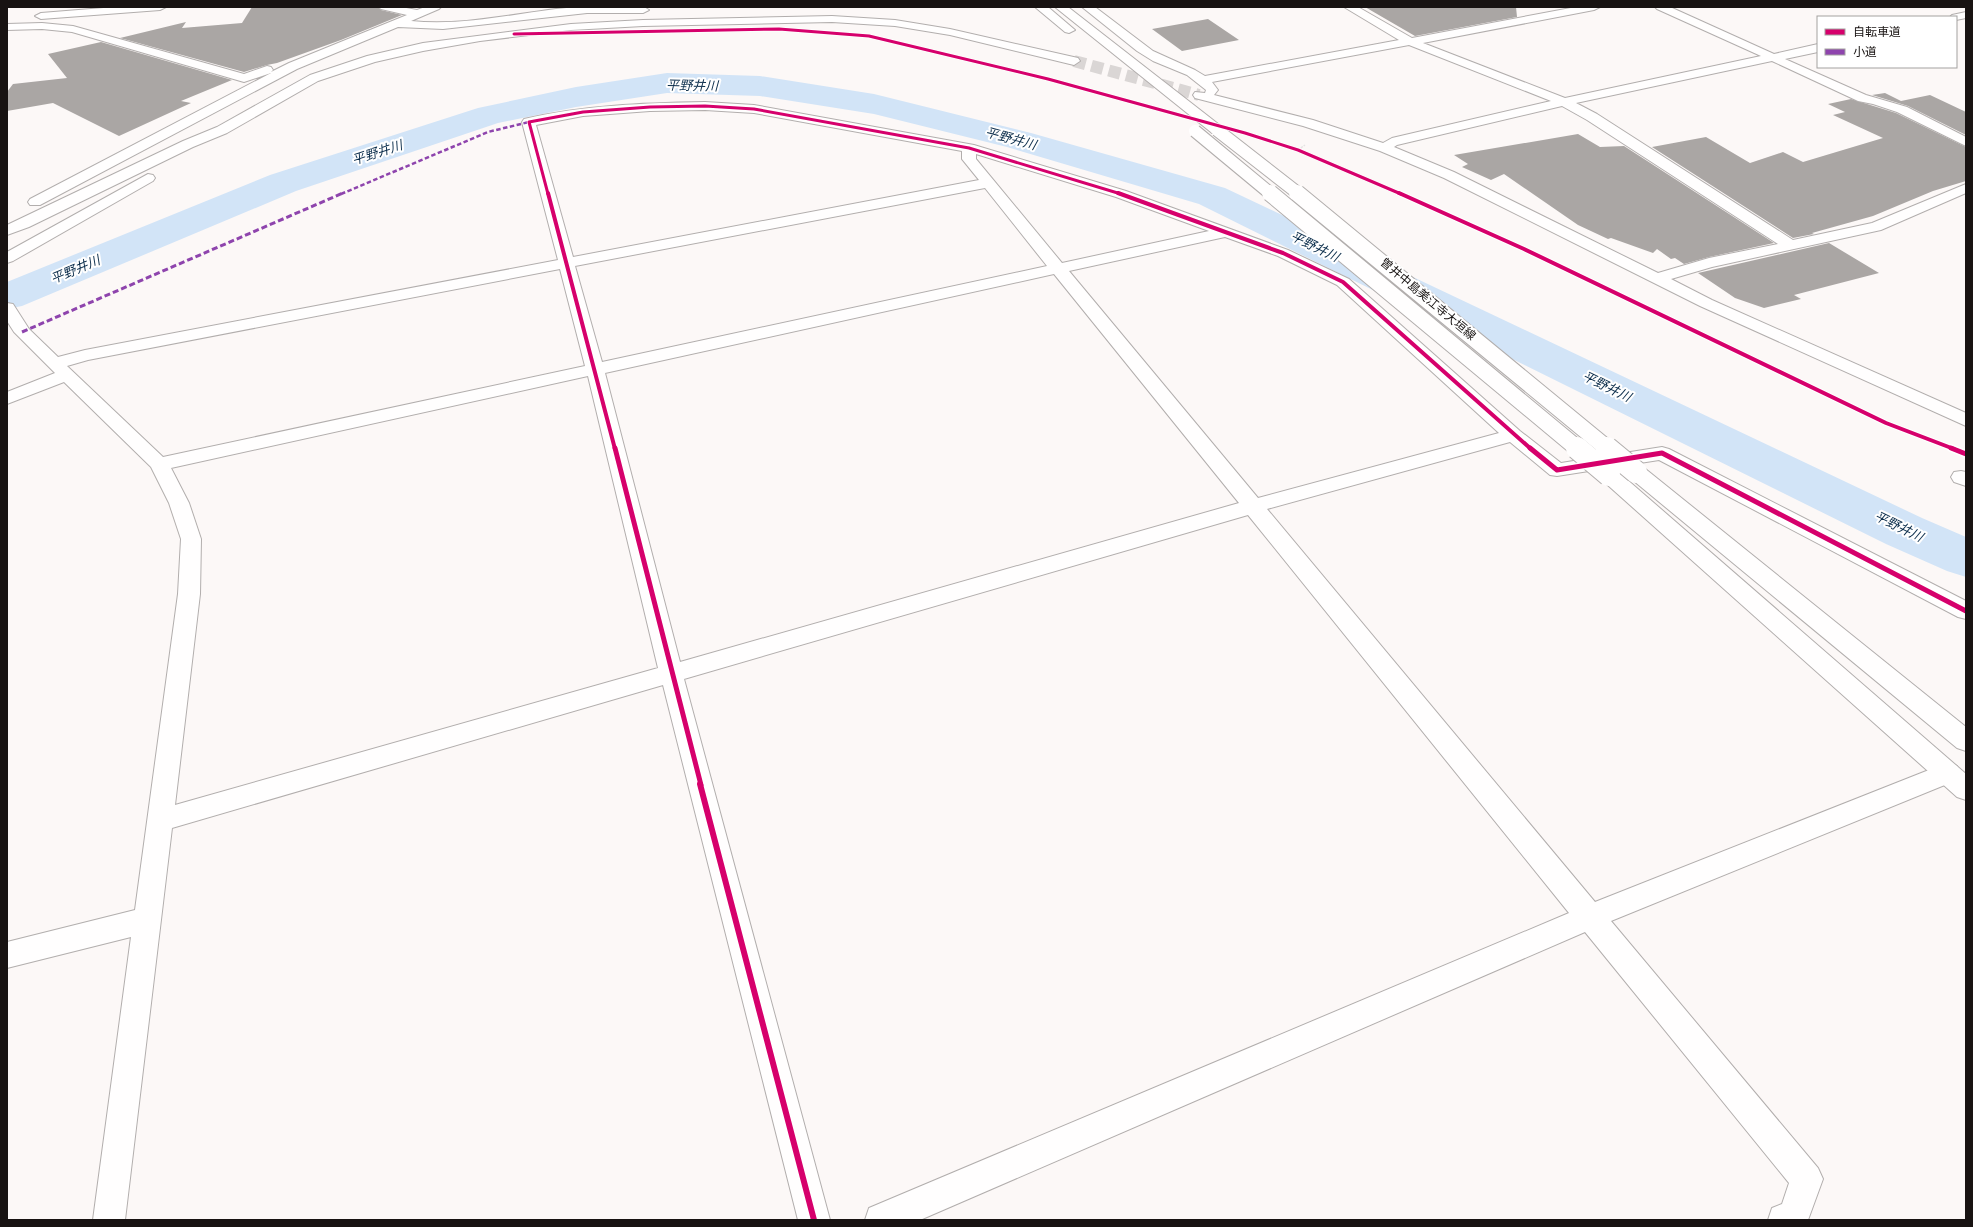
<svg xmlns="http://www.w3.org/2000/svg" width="1973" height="1227" viewBox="0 0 1973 1227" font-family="'PT Sans','Noto Sans JP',sans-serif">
<rect width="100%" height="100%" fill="#fcf8f7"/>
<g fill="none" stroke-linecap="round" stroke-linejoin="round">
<path fill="#d2e4f7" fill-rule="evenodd" d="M667,73L760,76L874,94L1031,133L1225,188L1922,518L1966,537V577L1947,571L1886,544L1199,204L1007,147L874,114L760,96L667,93L576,107L498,123L296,191L22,306L7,309V282L270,175L478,108L576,87Z"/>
</g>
<path fill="#aaa6a4" d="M252,7H378L381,10L402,15L341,40L277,63L267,65L244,72L120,38L186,22L182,28L242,23Z
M1365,7H1516L1517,17L1415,36Z
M1208,19L1239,40L1182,51L1152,29Z
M101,42L232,80L181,101L191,103L119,136L53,103L7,111V92L13,84L67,78L48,54Z
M1885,93L1901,101L1930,95L1966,112V135L1908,106L1872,95Z
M1851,99L1896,113L1966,147V181L1933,191L1873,216L1812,233L1814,234L1793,238L1652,147L1706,137L1750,163L1783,152L1803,162L1883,138L1833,115L1845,112L1828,104Z
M1578,134L1600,147L1624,146L1774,243L1709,257L1684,264L1675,258L1671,259L1657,249L1653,253L1611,238L1608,239L1578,225L1504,174L1491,180L1462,167L1468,164L1454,155Z
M1829,243L1879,273L1794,295L1801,299L1764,308L1735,298L1698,273Z"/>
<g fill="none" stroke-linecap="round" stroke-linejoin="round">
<path stroke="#dad6d5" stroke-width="12" stroke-dasharray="12 6" stroke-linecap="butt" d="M1074,61L1199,95"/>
<defs>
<path id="minor" d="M116,7H166L160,10L41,19L35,16L41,13Z
M379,7H401L417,10L425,7H441L439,9L411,21C460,26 508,15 556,9C585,6 615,7 644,7L649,10L643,13H587L443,29L398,27L297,69L40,205H30L28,202L30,199L271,73L244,82L72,32L42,29L7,30V24L42,23L73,26L244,74L267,66L271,67L273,70L271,72L289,63L407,15L381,9Z
M1082,7H1095L1153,51L1195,70L1205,76L1399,40L1344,7H1358L1412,38L1576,7H1600L1594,10L1423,43L1565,98L1761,56L1657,9L1655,7H1670L1774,54L1818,44V52L1785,59L1866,95L1907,107L1966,137V146L1897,112L1873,104L1858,101L1772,61L1576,103L1597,114L1793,240L1872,223L1966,184V193L1881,230L1712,267L1671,279L1712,300L1966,413V426L1700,306L1444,178L1380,151L1303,126L1195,98L1193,95L1195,92L1205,93L1206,90L1187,75L1153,61L1137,51ZM1409,45L1551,101L1392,138L1383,143L1313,120L1214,95L1218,90L1212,82ZM1562,106L1587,120L1778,244L1709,258L1658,273L1454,172L1394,147L1397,145Z
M1966,12V18L1956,20V17H1950L1952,15Z
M832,16L895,20L950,29L1078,58L1080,61L1074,65L950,35L895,26L832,22L643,26L571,30L480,41L423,51L375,62L318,81L227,133L193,147L29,227L7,235V225L183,141L217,127L310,75L367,56L423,43L571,24L643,20Z
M705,102L754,105L974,145L1126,191L1288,250L1349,279L1520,431L1561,463L1662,447L1669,449L1966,601V619L1958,617L1659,460L1557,476L1550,475L1510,442L1267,509L1595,902L1939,766L1948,763L1957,766L1960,773L1957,780L1611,921L1818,1168L1823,1179L1808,1220H1768L1772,1208L1782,1204L1789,1183L1585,932L920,1220H865L869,1208L1569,913L1248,515L684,679L830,1220H798L663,685L172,828L125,1220H93L131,937L7,968V942L135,910L178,594L181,539L169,503L151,467L64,382L7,404V392L55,373L14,332L7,321V303L13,304L29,329L58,357L85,350L558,260L522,122L524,119C583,105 645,103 705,102ZM705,110L754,113L962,151V159L979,180L573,257L536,125L583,116L650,111ZM976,154L1116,197L1209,231L1062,263L976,159ZM985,188L1047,266L602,362L575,266ZM1225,237L1278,256L1337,285L1499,433L1258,498L1069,271ZM560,269L585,366L163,457L67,366L88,360ZM1054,274L1239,503L680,662L605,373ZM588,376L658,668L175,805L200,594L201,539L189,503L171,468Z
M148,174L153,175L155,178L153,181L13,261L7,263V252Z
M1961,471L1966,472V486L1954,482L1951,477L1954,472Z"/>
<path id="major" d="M1035,7H1048L1075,30L1069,33L1065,32Z
M1055,7H1068L1222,127L1224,130L1222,133H1212Z
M1636,466L1643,467L1966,727V751L1957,748L1629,477L1626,472L1629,467Z
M1609,469L1616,470L1966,774V800L1957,797L1602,480L1599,475L1602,470Z"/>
</defs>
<use href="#minor" stroke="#b2aead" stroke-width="2"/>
<use href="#major" stroke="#b2aead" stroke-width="2"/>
<path stroke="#e5e4e3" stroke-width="1.5" stroke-dasharray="2.5 1" stroke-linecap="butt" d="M1298,150L1305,145"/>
<use href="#minor" fill="#fffefe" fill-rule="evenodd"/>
<use href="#major" fill="#fffefe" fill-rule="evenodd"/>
<defs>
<path id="major-bridge-far2" d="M1217,130L1299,194
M1195,131L1271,194"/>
<path id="major-bridge-far1" d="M1270,193L1578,449
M1297,193L1608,449"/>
<path id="major-bridge" d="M1577,448L1609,475
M1607,448L1636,472"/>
</defs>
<use href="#major-bridge-far2" stroke="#b2aead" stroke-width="14" stroke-linecap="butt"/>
<use href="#major-bridge-far1" stroke="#b2aead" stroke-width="18" stroke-linecap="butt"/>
<use href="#major-bridge" stroke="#b2aead" stroke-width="24" stroke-linecap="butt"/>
<use href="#major-bridge-far2" stroke="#fffefe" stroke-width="12"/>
<use href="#major-bridge-far1" stroke="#fffefe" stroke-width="16"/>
<use href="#major-bridge" stroke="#fffefe" stroke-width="22"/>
<path stroke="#8e44ad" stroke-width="2.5" stroke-dasharray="4.5 2.5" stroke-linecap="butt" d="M341,194L488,132L529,122"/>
<path stroke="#8e44ad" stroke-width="3" stroke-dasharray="6 3" stroke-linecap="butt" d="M22,332L343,193"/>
<defs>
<path id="cycleway-far3" d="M514,34L779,29L869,36L1048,79L1245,133L1298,150L1401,194
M548,194L529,122L583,112L650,107L705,106L754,109L969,148L1121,194"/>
<path id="cycleway-far2" d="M548,193L615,449
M1118,193L1283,253L1343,282L1531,449
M1399,193L1524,249L1886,423L1954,449"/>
<path id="cycleway-far1" d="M615,448L701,785
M1530,448L1557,470L1662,453L1966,611
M1951,448L1966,454"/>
<path id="cycleway" d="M700,784L814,1220"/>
</defs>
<use href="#cycleway-far3" stroke="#fff" stroke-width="4.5"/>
<use href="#cycleway-far2" stroke="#fff" stroke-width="6"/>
<use href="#cycleway-far1" stroke="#fff" stroke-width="8"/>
<use href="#cycleway" stroke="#fff" stroke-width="9"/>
<use href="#cycleway-far3" stroke="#d6006c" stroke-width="3"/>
<use href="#cycleway-far2" stroke="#d6006c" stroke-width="4"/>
<use href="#cycleway-far1" stroke="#d6006c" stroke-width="5"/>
<use href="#cycleway" stroke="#d6006c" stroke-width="6"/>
</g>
<g text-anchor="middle" stroke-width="4" stroke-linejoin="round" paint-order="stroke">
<g font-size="12" fill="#181312" stroke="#fff">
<text transform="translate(1428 299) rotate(40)" y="4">曽井中島美江寺大垣線</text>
</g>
<g font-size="13" font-style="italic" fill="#0b2d4b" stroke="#fff">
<text transform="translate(692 85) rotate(1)" y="5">平野井川</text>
<text transform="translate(1011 138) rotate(15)" y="5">平野井川</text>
<text transform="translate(377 152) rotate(-18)" y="5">平野井川</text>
<text transform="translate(1315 246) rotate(26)" y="5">平野井川</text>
<text transform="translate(75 269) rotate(-23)" y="5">平野井川</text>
<text transform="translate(1607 386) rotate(26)" y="5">平野井川</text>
<text transform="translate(1899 526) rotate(26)" y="5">平野井川</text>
</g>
</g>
<rect width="1973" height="1227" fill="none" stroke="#181312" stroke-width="16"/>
<rect x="1817" y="16" width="140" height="52" fill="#ffffff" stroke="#a3a1a0"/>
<rect x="1825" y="29" width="20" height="6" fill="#d6006c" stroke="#a3a1a0"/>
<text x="1853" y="36" font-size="12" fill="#181312">自転車道</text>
<rect x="1825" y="49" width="20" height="6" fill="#8e44ad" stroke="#a3a1a0"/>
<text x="1853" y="56" font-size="12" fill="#181312">小道</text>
</svg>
